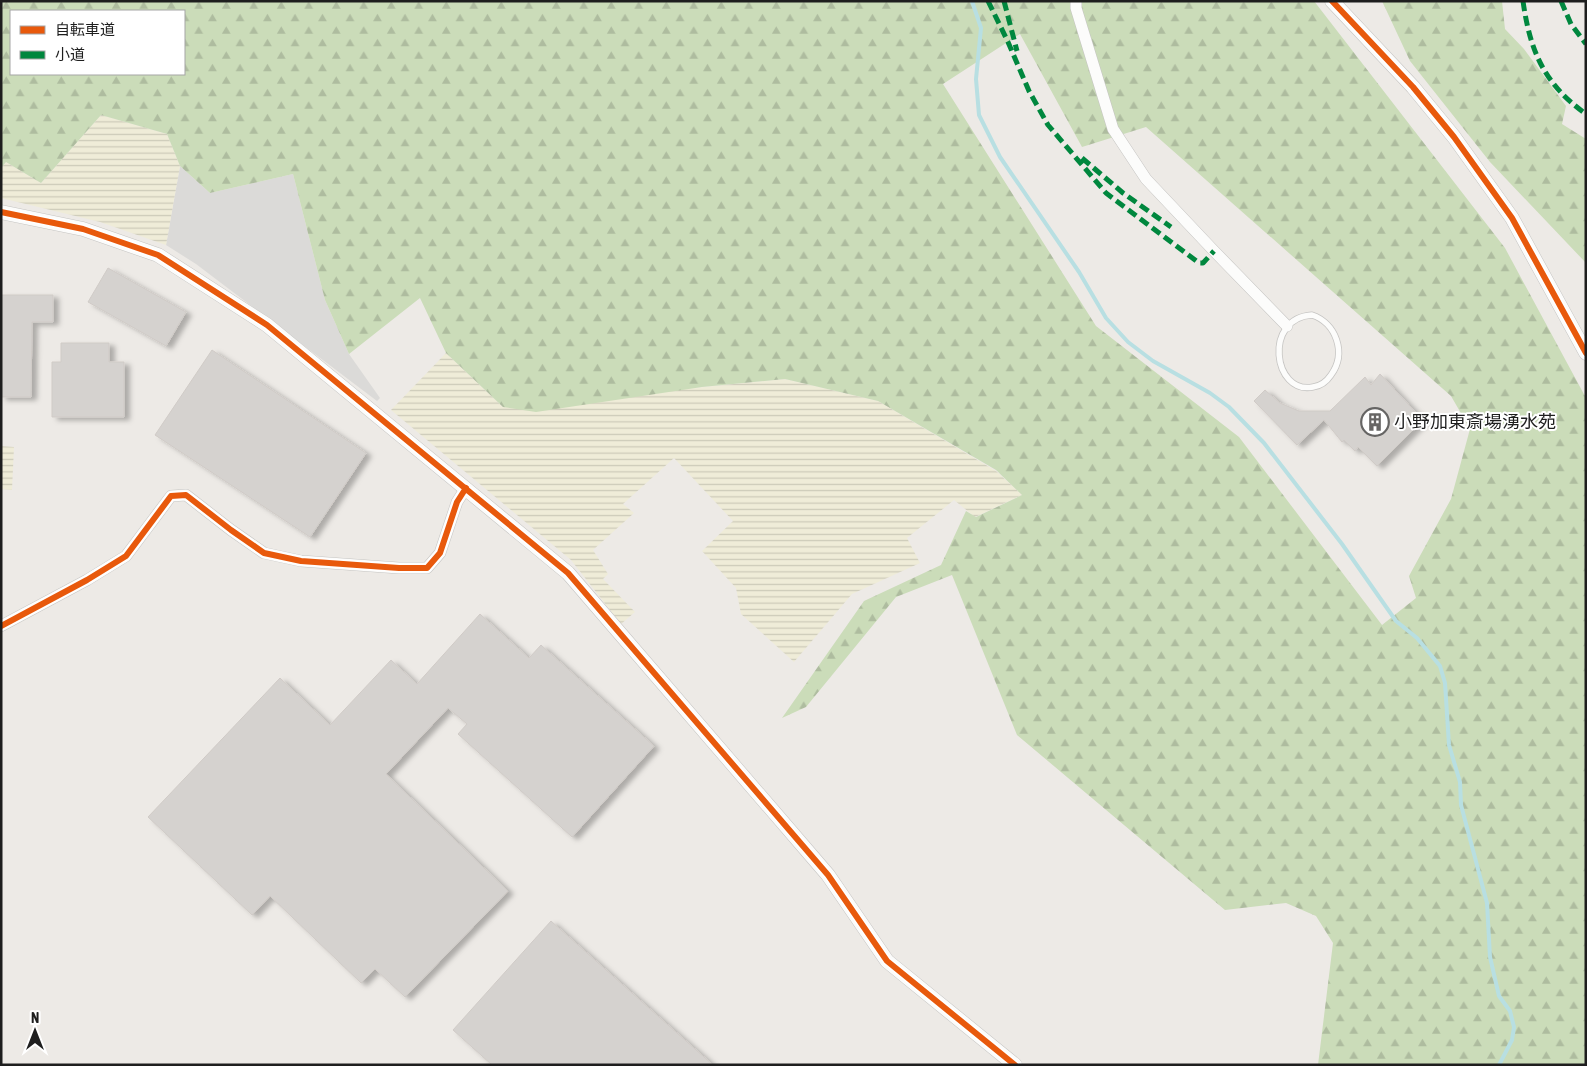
<svg xmlns="http://www.w3.org/2000/svg" width="1587" height="1066" viewBox="0 0 1587 1066" font-family="'Asap Condensed','Noto Sans JP',sans-serif">
<defs>
<pattern id="farmland-rules" width="6" height="5" patternUnits="userSpaceOnUse" patternTransform="scale(1.25)"><rect width="6" height="5" fill="#efecd8"/><path d="M0 2.5h6" fill="none" stroke="#cccab9"/></pattern>
<pattern id="forest-firs" width="22" height="20" patternUnits="userSpaceOnUse" patternTransform="scale(1.25)"><rect width="22" height="20" fill="#cbdcb9"/><path d="M5 1l3.5 6h-7zM16 11l3.5 6h-7z" fill="#aebc9f"/></pattern>
<filter id="shadow"><feDropShadow dx="5.5" dy="3" stdDeviation="2.5" flood-color="#0004"/></filter>
</defs>
<rect width="100%" height="100%" fill="#edeae6"/>
<path fill="#dbdad8" d="M180,166L210,193L293,174L325,300L349,354L380,398L377,401L196,264L166,245Z"/>
<path fill="url(#farmland-rules)" d="M101,115L167,134L180,166L166,245L100,222L1,198V168L6,162L41,183Z
M446,353L503,407L785,379L878,401L996,471L1022,495L975,517L954,500L907,538L920,563L852,594L794,662L741,614L736,588L702,551L733,521L674,458L623,504L634,513L593,550L608,574L603,579L635,612L621,624L571,560L391,410Z
M1,446L14,447L12,490L1,489Z"/>
<path fill="url(#forest-firs)" fill-rule="evenodd" d="M1,1H1314L1505,248L1586,398V1065H1318L1333,943L1316,916L1286,903L1225,910L1017,735L952,575L896,597L806,707L782,718L864,601L941,565L966,511L976,517L1022,495L996,470L878,401L785,379L702,387L536,412L503,407L446,353L420,298L349,354L325,300L293,174L210,193L180,166L167,134L101,115L41,183L6,162L1,168ZM11,11H184V74H11ZM1020,34L1082,147L1146,127L1451,396L1470,429L1451,499L1409,576L1416,598L1382,625L1239,437L1096,326L943,84Z
M1382,1H1502L1505,29L1524,49L1566,106L1562,124L1586,139V263L1490,162L1410,61Z"/>
<g fill="none" stroke-linecap="round" stroke-linejoin="round">
<path stroke="#b8dfe2" stroke-width="4" d="M972,1L981,28L976,79L979,115L1000,157L1079,272L1106,318L1128,342L1153,361L1210,393L1229,407L1264,443L1342,544L1396,621L1417,638L1440,666L1445,683L1449,745L1460,782L1461,805L1487,903L1490,957L1499,996L1510,1011L1514,1027L1512,1040L1499,1065"/>
</g>
<path fill="#d5d2cf" stroke="#d0cbc7" filter="url(#shadow)" d="M108,268L186,312L166,346L88,302Z
M1,295H53V322H32L31,397H1Z
M61,343H109V362H124V417H52V362H61Z
M212,350L366,453L310,537L155,435Z
M1380,374L1423,420L1377,466L1358,447L1355,451L1344,440L1342,442L1324,420L1297,445L1254,401L1265,390L1280,403L1299,411H1330L1365,377L1371,385Z
M480,614L529,658L541,645L654,746L572,837L458,734L467,724L448,708L386,774L508,891L405,997L375,969L361,983L270,896L252,915L148,817L280,678L330,725L391,660L417,684Z
M551,921L713,1065H492L453,1030Z"/>
<g fill="none" stroke-linecap="round" stroke-linejoin="round">
<defs>
<path id="service" d="M1312,315C1336,323 1347,353 1331,375C1327,381 1321,386 1313,387C1273,395 1263,318 1312,315Z"/>
<path id="minor" d="M1076,1V8L1113,129L1146,179L1214,251L1287,326
M1,626L87,580L126,556L171,496L186,495L231,530L264,553L301,561L399,568H427L440,553L457,502L466,488"/>
<path id="tertiary" d="M1332,1L1413,87L1454,137L1512,218L1586,353
M1,212L83,229L158,255L267,325L568,573L828,875L887,961L1015,1065"/>
</defs>
<use href="#service" stroke="#c5c4c2" stroke-width="7"/>
<use href="#minor" stroke="#c5c4c2" stroke-width="12"/>
<use href="#tertiary" stroke="#c5c4c2" stroke-width="15"/>
<use href="#service" stroke="#fcfcfb" stroke-width="5.5"/>
<use href="#minor" stroke="#fcfcfb" stroke-width="11"/>
<use href="#tertiary" stroke="#fcfcfb" stroke-width="14"/>
<path stroke="#00873e" stroke-width="5" stroke-dasharray="10 5" stroke-linecap="butt" d="M988,1L1008,42L1029,91L1048,125L1106,193L1199,263H1203L1214,251
M1004,1L1017,51
M1523,1C1530,51 1544,84 1586,114
M1561,1L1571,24L1586,44
M1082,158L1123,193L1171,227"/>
<defs>
<path id="cycleway" d="M1332,1L1413,87L1454,137L1512,218L1586,353
M1,212L83,229L158,255L267,325L568,573L828,875L887,961L1015,1065
M1,626L87,580L126,556L171,496L186,495L231,530L264,553L301,561L399,568H427L440,553L457,502L466,488"/>
</defs>
<use href="#cycleway" stroke="#fff" stroke-width="9"/>
<use href="#cycleway" stroke="#e8590c" stroke-width="6"/>
</g>
<defs>
<symbol id="building-ring" viewBox="-11 -11 22 22"><circle r="9.5" fill="#fff" stroke="#666564" stroke-width="1.5"/><path d="M-4-6H4V6H1V3H-1V6H-4ZM-2.5-4.3h1.7v1.8h-1.7ZM.8-4.3h1.7v1.8H.8ZM-2.5-1h1.7V.8h-1.7ZM.8-1h1.7V.8H.8Z" fill="#666564"/></symbol>
</defs>
<g fill-rule="evenodd">
<use href="#building-ring" x="1359" y="406" width="32" height="32"/>
</g>
<g text-anchor="middle" stroke-width="4" stroke-linejoin="round" paint-order="stroke">
<g font-size="18" fill="#1e1e1e" stroke="#fff" text-anchor="start">
<text x="1394" y="428">小野加東斎場湧水苑</text>
</g>
</g>
<rect width="1587" height="1066" fill="none" stroke="#1e1e1e" stroke-width="5"/>
<rect x="10" y="10" width="175" height="65" fill="#ffffff" stroke="#a5a5a5"/>
<rect x="20" y="26" width="25" height="8" fill="#e8590c" stroke="#a5a5a5"/>
<text x="55" y="35" font-size="15" fill="#1e1e1e">自転車道</text>
<rect x="20" y="51" width="25" height="8" fill="#00873e" stroke="#a5a5a5"/>
<text x="55" y="60" font-size="15" fill="#1e1e1e">小道</text>
<g transform="translate(35 1031)" stroke="#ffffff" stroke-width="4" paint-order="stroke">
<path d="M0-4L9 19L0 12L-9 19Z" fill="#1e1e1e"/>
<text y="-8" font-size="14" font-weight="bold" text-anchor="middle" fill="#1e1e1e">N</text>
</g>
</svg>
